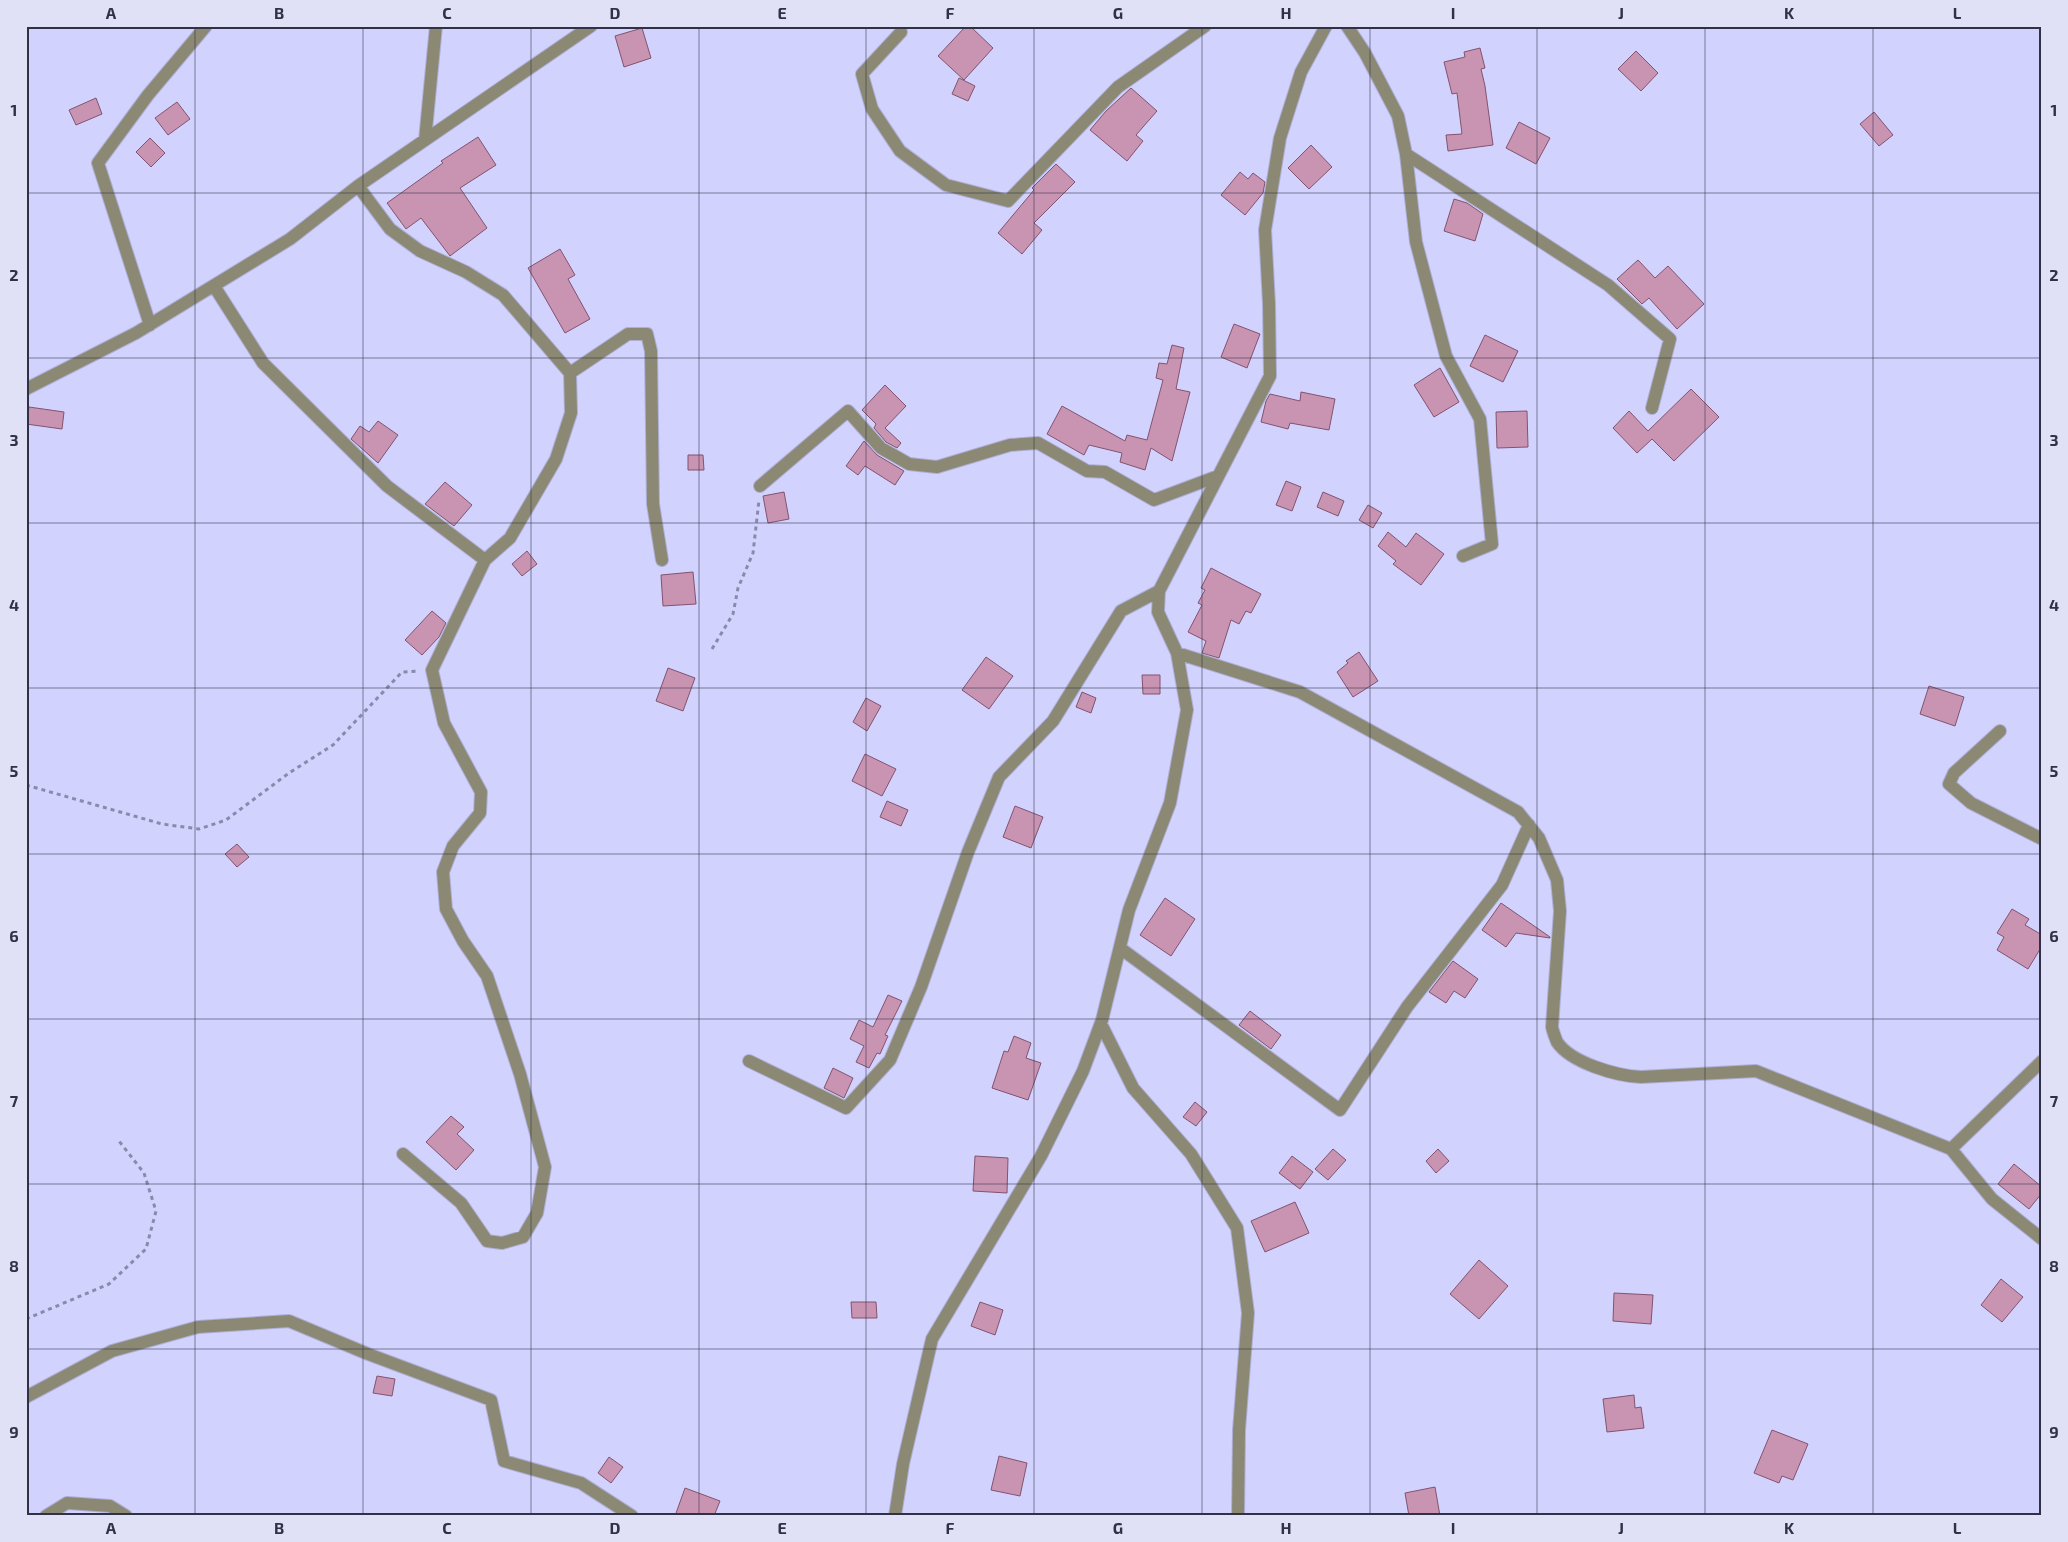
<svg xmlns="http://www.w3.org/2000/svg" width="2068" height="1542" viewBox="0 0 2068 1542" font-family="'Exo 2',sans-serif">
<rect width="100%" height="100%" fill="#d1d2fd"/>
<path fill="#c894b2" stroke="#82536f" d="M966,26H970L993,48L964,80L938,56Z
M642,28L651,58L624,67L615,36Z
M1480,48L1485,68L1481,69L1485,86L1493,145L1448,151L1446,135L1462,134L1457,93L1452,94L1444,62L1465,57L1464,52Z
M1636,51L1658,73L1641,91L1618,69Z
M959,78L975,86L968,101L952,94Z
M1131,88L1157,111L1136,135L1143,141L1127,161L1090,130L1106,111Z
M96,98L102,114L76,125L69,110Z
M177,102L190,119L168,135L155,118Z
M1874,112L1893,135L1879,146L1860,124Z
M1519,122L1550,138L1536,164L1506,148Z
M478,137L496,165L460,188L487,228L450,256L421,218L406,229L387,203L443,163L441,161Z
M150,138L165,153L151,167L136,152Z
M1311,145L1332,167L1309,189L1288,168Z
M1056,164L1075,182L1034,223L1042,230L1022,254L998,233L1034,190L1032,188Z
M1240,172L1248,179L1253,173L1265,182L1263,193L1245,215L1221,195Z
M1454,199L1467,203L1483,214L1475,241L1444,231Z
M560,249L575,275L568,279L590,319L565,333L528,268Z
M1638,260L1655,278L1668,266L1704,304L1677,329L1649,298L1642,304L1617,279Z
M1234,324L1260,334L1247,368L1221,357Z
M1485,335L1518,351L1503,382L1470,366Z
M1172,345L1184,348L1176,389L1190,392L1172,461L1151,448L1145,470L1120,462L1122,453L1089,445L1084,455L1047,434L1062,406L1125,441L1127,435L1147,440L1163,380L1156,378L1159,363L1167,364Z
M1440,368L1459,402L1434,417L1414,385Z
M885,385L906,406L885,428L901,443L897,448L886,442L874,428L876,424L862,410Z
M1691,389L1719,417L1674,461L1652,439L1637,453L1613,428L1629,411L1648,431Z
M1301,392L1335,399L1329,430L1290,423L1288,429L1261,422L1266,401L1270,394L1300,401Z
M29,407L64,412L62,429L26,424Z
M1527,411L1528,447L1497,448L1496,412Z
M378,421L398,435L378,463L351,439L360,426L369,432Z
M864,441L877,455L904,471L895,485L865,466L858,475L846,466Z
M688,455H703L704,470H688Z
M1286,481L1301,487L1292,511L1276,505Z
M445,482L472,505L454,526L425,504Z
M784,492L789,519L768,523L763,496Z
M1323,492L1344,501L1338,516L1317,507Z
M1368,505L1382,513L1373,528L1359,520Z
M1388,532L1406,547L1416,533L1444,554L1421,585L1393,564L1396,561L1378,546Z
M527,551L537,564L522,576L512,564Z
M1211,568L1261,594L1251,613L1246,611L1239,624L1231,620L1219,658L1202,653L1206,641L1188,632L1202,605L1198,603L1205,590L1201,588Z
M693,572L696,604L663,606L661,575Z
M432,611L446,623L439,637L422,655L405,640Z
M1359,652L1378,681L1353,697L1337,672L1348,663L1346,661Z
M986,657L1013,676L989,709L962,690Z
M668,668L695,678L683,711L656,701Z
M1142,675H1160V694H1143Z
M1929,686L1964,697L1955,726L1920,714Z
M1082,692L1096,698L1091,713L1076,707Z
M866,698L881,706L867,731L853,722Z
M865,754L896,769L882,796L852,781Z
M887,801L908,810L901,826L880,817Z
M1015,806L1043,817L1031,848L1003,837Z
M237,844L249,857L237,867L225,854Z
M1165,898L1195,919L1171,956L1140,935Z
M1501,903L1550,937V938L1516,933L1506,947L1482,930Z
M2012,909L2029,919L2025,925L2042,935V946L2028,969L1997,950L2004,937L1997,933Z
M1453,961L1478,979L1465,998L1454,991L1446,1003L1429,992Z
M888,995L902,1001L885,1035L888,1036L880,1054L877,1053L869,1068L856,1062L864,1046L850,1039L859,1020L873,1027Z
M1250,1011L1281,1035L1271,1049L1239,1025Z
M1014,1036L1031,1043L1026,1058L1041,1063L1028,1100L992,1088L1004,1051L1008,1052Z
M833,1068L853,1078L844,1098L824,1088Z
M1195,1102L1207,1112L1196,1126L1183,1117Z
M451,1116L464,1127L457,1134L474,1150L456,1170L426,1142Z
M1333,1149L1346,1160L1328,1180L1315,1169Z
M1438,1149L1449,1161L1436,1173L1426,1161Z
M975,1156L1008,1158L1007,1193L973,1191Z
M1292,1156L1313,1172L1300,1189L1279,1173Z
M2014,1164L2042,1187V1193L2029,1209L1998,1184Z
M1295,1202L1309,1233L1265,1252L1251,1221Z
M1479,1260L1508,1286L1479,1319L1450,1294Z
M2001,1279L2023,1297L2002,1322L1981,1305Z
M1614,1293L1653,1295L1651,1324L1613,1321Z
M851,1302H876L877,1318H852Z
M980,1302L1003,1310L995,1335L971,1326Z
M377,1376L395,1379L392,1396L373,1393Z
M1634,1395L1635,1408L1641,1407L1644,1428L1607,1432L1603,1399Z
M1772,1430L1808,1444L1793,1480L1782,1476L1779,1483L1754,1473Z
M999,1456L1027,1463L1020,1496L991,1490Z
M609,1457L623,1467L611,1483L598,1473Z
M1435,1487L1440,1516H1409L1405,1493Z
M685,1488L720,1501L714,1516H675Z"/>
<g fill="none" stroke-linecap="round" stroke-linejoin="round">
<defs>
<path id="minor" d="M1347,26L1365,53L1398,116L1406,154L1416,242L1446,356L1480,419L1492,544L1463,556
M901,32L862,74L872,109L900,151L946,185L1008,201L1118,87L1205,26
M425,140L436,26
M1406,154L1608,285L1670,339L1652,408
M358,186L390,229L420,251L466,272L503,295L570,373L571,413L556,459L510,538L485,560L432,670L444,723L481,792L480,813L453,846L443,872L446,909L463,941L487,976L520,1074L545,1167L537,1213L523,1237L502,1243L487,1241L461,1203L403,1154
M214,286L263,363L387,486L485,560
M150,325L98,163L148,95L206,26
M570,373L628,334H647L651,351L653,504L662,560
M26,389L136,333L290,239L358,186L591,26
M760,486L848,411L881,448L909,464L937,467L1010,445L1038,443L1087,471L1105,472L1154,500L1218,476
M1177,653L1300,692L1518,812L1539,838L1557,880L1560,911L1552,1027C1553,1032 1555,1037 1557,1042C1571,1063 1617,1076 1641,1077L1756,1071L1951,1149L1992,1199L2042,1239
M2000,731L1954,773L1949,784L1971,803L2042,839
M1120,948L1340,1110L1407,1007L1502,885L1529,825
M1101,1024L1133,1088L1191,1154L1237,1228L1248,1313L1239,1430L1238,1516
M749,1061L846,1108L890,1060L921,987L968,852L999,777L1053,721L1121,611L1159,591
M1951,1149L2042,1061
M26,1397L112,1351L198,1327L289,1321L368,1354L491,1400L504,1461L581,1483L632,1516
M46,1516L67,1503L110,1506L126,1516
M895,1516L903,1464L932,1339L1041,1156L1083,1071L1102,1020L1129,910L1170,803L1187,710L1177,653L1158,612L1159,591L1270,376L1269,304L1265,230L1280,138L1301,72L1326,26"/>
</defs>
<use href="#minor" stroke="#aeafd5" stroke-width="14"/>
<path stroke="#898aab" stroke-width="3" stroke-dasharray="4 4" stroke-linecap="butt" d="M712,649L733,614L738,588L753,553L759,500
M26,785L162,824L199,829L226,820L289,773L333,745L402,672L419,671
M26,1319L109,1284L146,1249L156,1211L144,1173L119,1141"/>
<use href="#minor" stroke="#8b8973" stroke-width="12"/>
</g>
<path fill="none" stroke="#303145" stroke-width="1" stroke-opacity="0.55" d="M195,26V1516M363,26V1516M531,26V1516M699,26V1516M866,26V1516M1034,26V1516M1202,26V1516M1370,26V1516M1537,26V1516M1705,26V1516M1873,26V1516M26,193H2042M26,358H2042M26,523H2042M26,688H2042M26,854H2042M26,1019H2042M26,1184H2042M26,1349H2042"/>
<rect width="2068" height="1542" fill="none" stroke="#e0e1f7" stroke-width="55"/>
<rect x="28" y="28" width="2012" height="1486" fill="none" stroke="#303145" stroke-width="2"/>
<g font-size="16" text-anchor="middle" font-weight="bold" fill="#303145">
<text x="111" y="19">A</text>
<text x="279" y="19">B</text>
<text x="447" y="19">C</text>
<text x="615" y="19">D</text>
<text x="782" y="19">E</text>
<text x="950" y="19">F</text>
<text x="1118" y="19">G</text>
<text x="1286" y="19">H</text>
<text x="1453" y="19">I</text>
<text x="1621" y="19">J</text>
<text x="1789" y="19">K</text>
<text x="1957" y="19">L</text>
<text x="14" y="116">1</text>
<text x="2054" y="116">1</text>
<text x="14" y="281">2</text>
<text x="2054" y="281">2</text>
<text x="14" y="446">3</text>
<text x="2054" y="446">3</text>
<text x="14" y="611">4</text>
<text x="2054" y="611">4</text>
<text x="14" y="777">5</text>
<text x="2054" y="777">5</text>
<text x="14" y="942">6</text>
<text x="2054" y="942">6</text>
<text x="14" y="1107">7</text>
<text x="2054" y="1107">7</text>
<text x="14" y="1272">8</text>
<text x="2054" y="1272">8</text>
<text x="14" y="1438">9</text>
<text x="2054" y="1438">9</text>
<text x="111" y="1534">A</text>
<text x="279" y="1534">B</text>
<text x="447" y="1534">C</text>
<text x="615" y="1534">D</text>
<text x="782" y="1534">E</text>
<text x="950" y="1534">F</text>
<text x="1118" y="1534">G</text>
<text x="1286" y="1534">H</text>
<text x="1453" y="1534">I</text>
<text x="1621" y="1534">J</text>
<text x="1789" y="1534">K</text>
<text x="1957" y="1534">L</text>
</g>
</svg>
